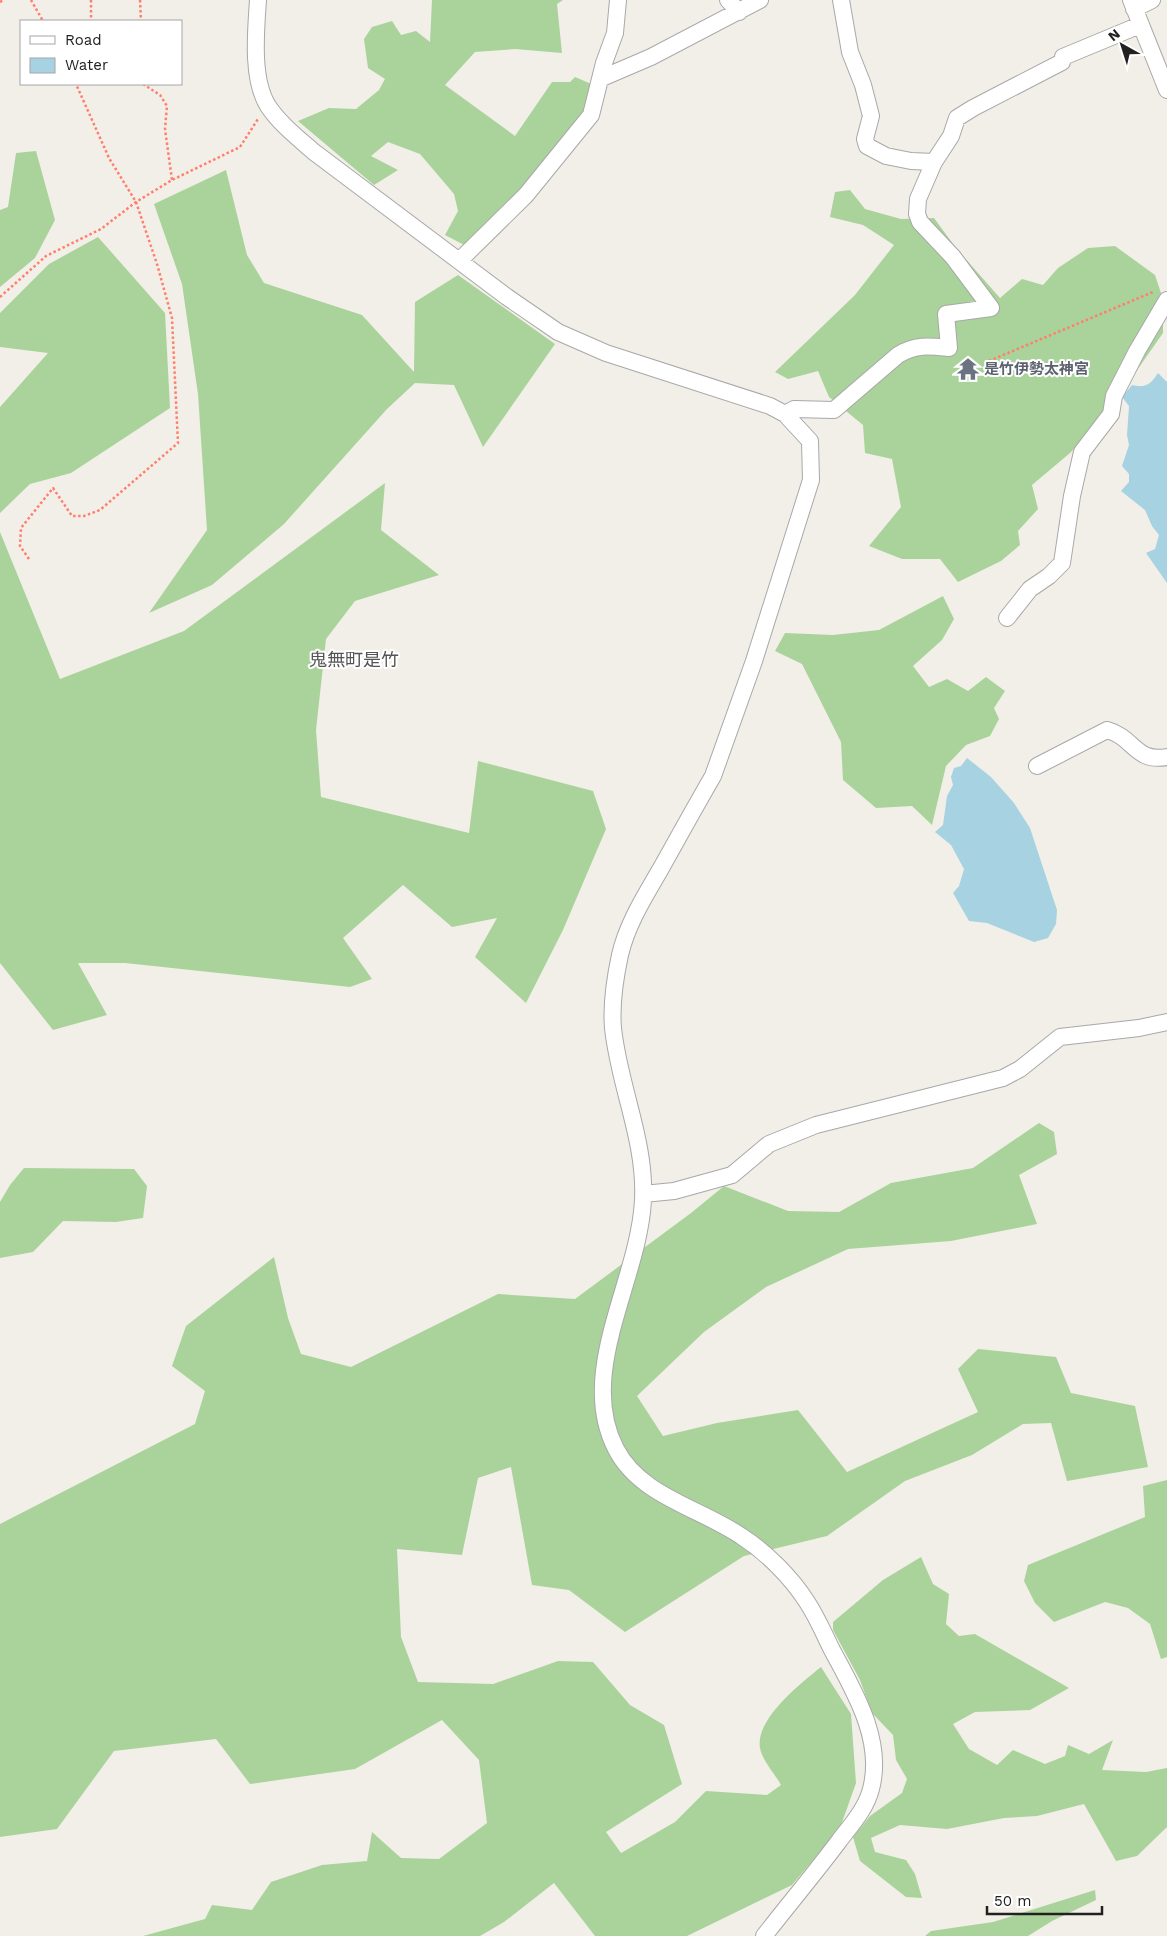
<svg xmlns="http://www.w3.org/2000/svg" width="1167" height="1936" viewBox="0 0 1167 1936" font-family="'Work Sans','Noto Sans JP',sans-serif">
<rect width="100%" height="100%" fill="#f2efe8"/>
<path fill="#aad39b" d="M432,0H563L557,4L562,53L515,49L475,52L445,85L515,136L552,82H570L575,77L596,86L587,114L523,192L468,247L445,235L458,211L454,194L420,154L388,142L371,156L398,170L374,185L298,121L329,108L356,109L379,90L385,79L368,68L364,39L372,27L392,21L401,35L416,31L430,42Z
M36,151L55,220L35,258L0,287V210L8,207L16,153Z
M226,170L247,255L264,283L362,315L414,372L415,302L458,275L555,344L483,447L454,385L415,383L387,409L284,524L212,585L149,613L207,530L198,394L182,284L154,204Z
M850,190L865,209L901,219L934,218L956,248L1000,298L1022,279L1043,285L1058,268L1088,248L1115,246L1155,275L1163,299V333L1100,423L1070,453L1032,485L1038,509L1018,531L1020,545L1001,561L958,582L940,559H902L869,546L901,507L892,459L865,453L863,425L829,397L818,371L788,379L775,372L855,295L894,245L863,225L830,217L835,192Z
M98,237L165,313L170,408L71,473L30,484L0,513V407L48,353L0,347V313L49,264Z
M385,483L381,530L439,575L355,601L326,639L316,730L321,797L469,833L478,761L593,791L606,829L563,930L526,1003L475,957L497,918L452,927L403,885L343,938L372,979L350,987L125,963H78L107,1015L53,1030L0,963V532L60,679L184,631Z
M943,596L954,619L942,640L913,666L929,687L947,679L968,691L986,677L1005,691L994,708L999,719L990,736L966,745L946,766L932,825L912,806L876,808L843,780L841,742L802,664L775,651L785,633L833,635L879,630Z
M1039,1123L1054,1132L1057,1154L1019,1175L1037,1224L951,1241L848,1249L766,1287L704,1332L637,1396L663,1436L717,1423L798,1410L847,1472L978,1412L958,1369L978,1349L1056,1357L1071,1393L1135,1406L1148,1467L1067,1481L1051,1423L1023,1424L972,1455L905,1481L827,1536L744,1556L625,1632L569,1590L532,1585L511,1467L478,1478L462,1555L397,1549L401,1637L418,1682L493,1684L558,1661L593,1662L630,1705L664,1725L682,1784L606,1832L621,1853L675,1822L706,1791L767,1795L781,1785C775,1774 762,1760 760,1748C755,1719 801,1683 821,1667L851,1714L856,1783L840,1828L792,1885L687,1936H595L554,1883L504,1922L480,1936H143L205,1919L212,1905L252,1910L271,1882L322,1865L367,1861L372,1832L401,1858L439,1859L487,1823L479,1760L442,1720L355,1769L250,1784L216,1739L114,1751L57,1829L0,1837V1524L195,1424L205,1391L172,1366L186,1326L274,1257L288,1318L301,1354L351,1367L498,1294L575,1299L691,1213L724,1186L788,1211L839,1212L891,1183L973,1168Z
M24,1168L134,1169L147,1186L143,1218L116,1222L63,1221L33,1252L0,1258V1202L10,1185Z
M1167,1480V1657L1161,1659L1150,1624L1128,1608L1105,1602L1054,1622L1035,1603L1024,1581L1028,1565L1145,1517L1143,1486Z
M921,1557L933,1584L949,1594L946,1624L959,1636L975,1634L1069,1688L1030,1710L975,1712L953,1724L969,1749L997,1765L1013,1750L1045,1764L1065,1756L1068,1745L1089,1754L1113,1740L1102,1770L1146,1772L1167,1768V1827L1137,1856L1116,1861L1084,1804L1037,1816L1004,1818L947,1829L900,1825L871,1838L875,1852L906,1860L915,1874L922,1898L906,1897L860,1861L853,1837L870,1816L902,1793L907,1779L896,1760L893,1735L872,1713L860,1680L833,1630V1622L883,1580Z
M1095,1890L1096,1900L1052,1921L1028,1936H925L931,1931L993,1922Z"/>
<path fill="#a7d2e1" d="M1158,373L1167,382V583L1146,553L1155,549L1159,535L1152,526L1145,510L1121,491L1129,482V474L1122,466L1129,445L1127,435L1129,406L1122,397L1132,385C1146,388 1150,385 1158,373Z
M967,758L991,777L1014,803L1030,828L1057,910L1056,924L1048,938L1034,942L987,923L969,921L953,893L959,886L964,869L951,845L935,832L943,825L947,796L953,785L951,777L954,768L961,766Z"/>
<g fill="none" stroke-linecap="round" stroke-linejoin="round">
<defs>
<path id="minor" d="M258,0C256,30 251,79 268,106C280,124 298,138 314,152L507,297L558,332L606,353L770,406L785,414L810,441L811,480L754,661L713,776C695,807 678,838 660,870C645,896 627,924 620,955C615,978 611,1004 613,1028C619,1086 646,1141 643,1200C639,1281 576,1372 616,1449C640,1496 700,1508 741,1536C766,1552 791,1577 807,1602C817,1617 824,1634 832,1650C854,1691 884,1740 871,1789C866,1809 851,1825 839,1841C815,1873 789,1904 764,1936
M728,0L739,12
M841,0L850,52L863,85L871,116L865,139L867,146L886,156L911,161L934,162
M1131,0L1167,90
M1134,9L1152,0
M602,78L651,57L760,0
M459,261L526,195L591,115L604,63L615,33L618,0
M785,414L794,409L834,410L898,355C916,344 930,346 949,348L946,314L991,308L953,257L920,222L917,214L918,199L934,162L951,136L957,118L973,108L1062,62L1063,57L1140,25
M1007,618L1030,589L1049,576L1062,563L1072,496L1082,452L1111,414L1114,396L1137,351L1167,300
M1037,766L1107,730C1134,737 1135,763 1167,757
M643,1194L674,1191L732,1175L769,1144L816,1125L1003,1078L1020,1069L1060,1037L1139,1028L1167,1022"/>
</defs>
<use href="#minor" stroke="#a8a8a8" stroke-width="18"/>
<path stroke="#ff7e6c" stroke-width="2.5" stroke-dasharray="2.5 2.5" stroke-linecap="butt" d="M31,0L43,21
M91,0V21
M140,0L141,21
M0,2L4,0
M143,84L160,95L167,106L165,129L172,180
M0,297L46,256L101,229L136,202L172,180L240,147L258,119
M989,361L1153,292
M29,559L20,546L21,528L53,488L72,516H84L100,510L178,443L172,318L157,264L136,202L109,158L76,84"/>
<use href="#minor" stroke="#fff" stroke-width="16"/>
</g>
<defs>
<symbol id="temple-bare" viewBox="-9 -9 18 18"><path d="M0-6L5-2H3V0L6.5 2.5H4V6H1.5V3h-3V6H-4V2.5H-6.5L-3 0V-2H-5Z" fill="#6b7280" stroke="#fff" stroke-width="2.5" paint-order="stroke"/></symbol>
</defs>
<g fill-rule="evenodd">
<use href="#temple-bare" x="952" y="353" width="32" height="32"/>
</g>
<g text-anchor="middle" stroke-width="4" stroke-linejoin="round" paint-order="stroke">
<g font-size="15" font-weight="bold" fill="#5b616d" stroke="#fff" text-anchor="start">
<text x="984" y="374">是竹伊勢太神宮</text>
</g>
<g font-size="18" fill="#545454" stroke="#fff">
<text x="354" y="666">鬼無町是竹</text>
</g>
</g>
<rect x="20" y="20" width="162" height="65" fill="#ffffff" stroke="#a6a6a6"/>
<rect x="30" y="36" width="25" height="8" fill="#ffffff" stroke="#a6a6a6"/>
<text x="65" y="45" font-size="15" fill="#212121">Road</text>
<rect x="30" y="58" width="25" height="15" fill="#a7d2e1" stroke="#a6a6a6"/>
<text x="65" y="70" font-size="15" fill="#212121">Water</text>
<g transform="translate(1122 45) rotate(321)" stroke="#ffffff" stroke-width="4" paint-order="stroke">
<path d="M0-4L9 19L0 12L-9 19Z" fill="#212121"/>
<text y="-8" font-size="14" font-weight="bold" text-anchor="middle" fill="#212121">N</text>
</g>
<path d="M987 1906v8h115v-8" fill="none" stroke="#212121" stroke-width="2.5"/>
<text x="994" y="1906" font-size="15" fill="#212121" stroke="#ffffff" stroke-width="4" paint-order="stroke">50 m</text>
</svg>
